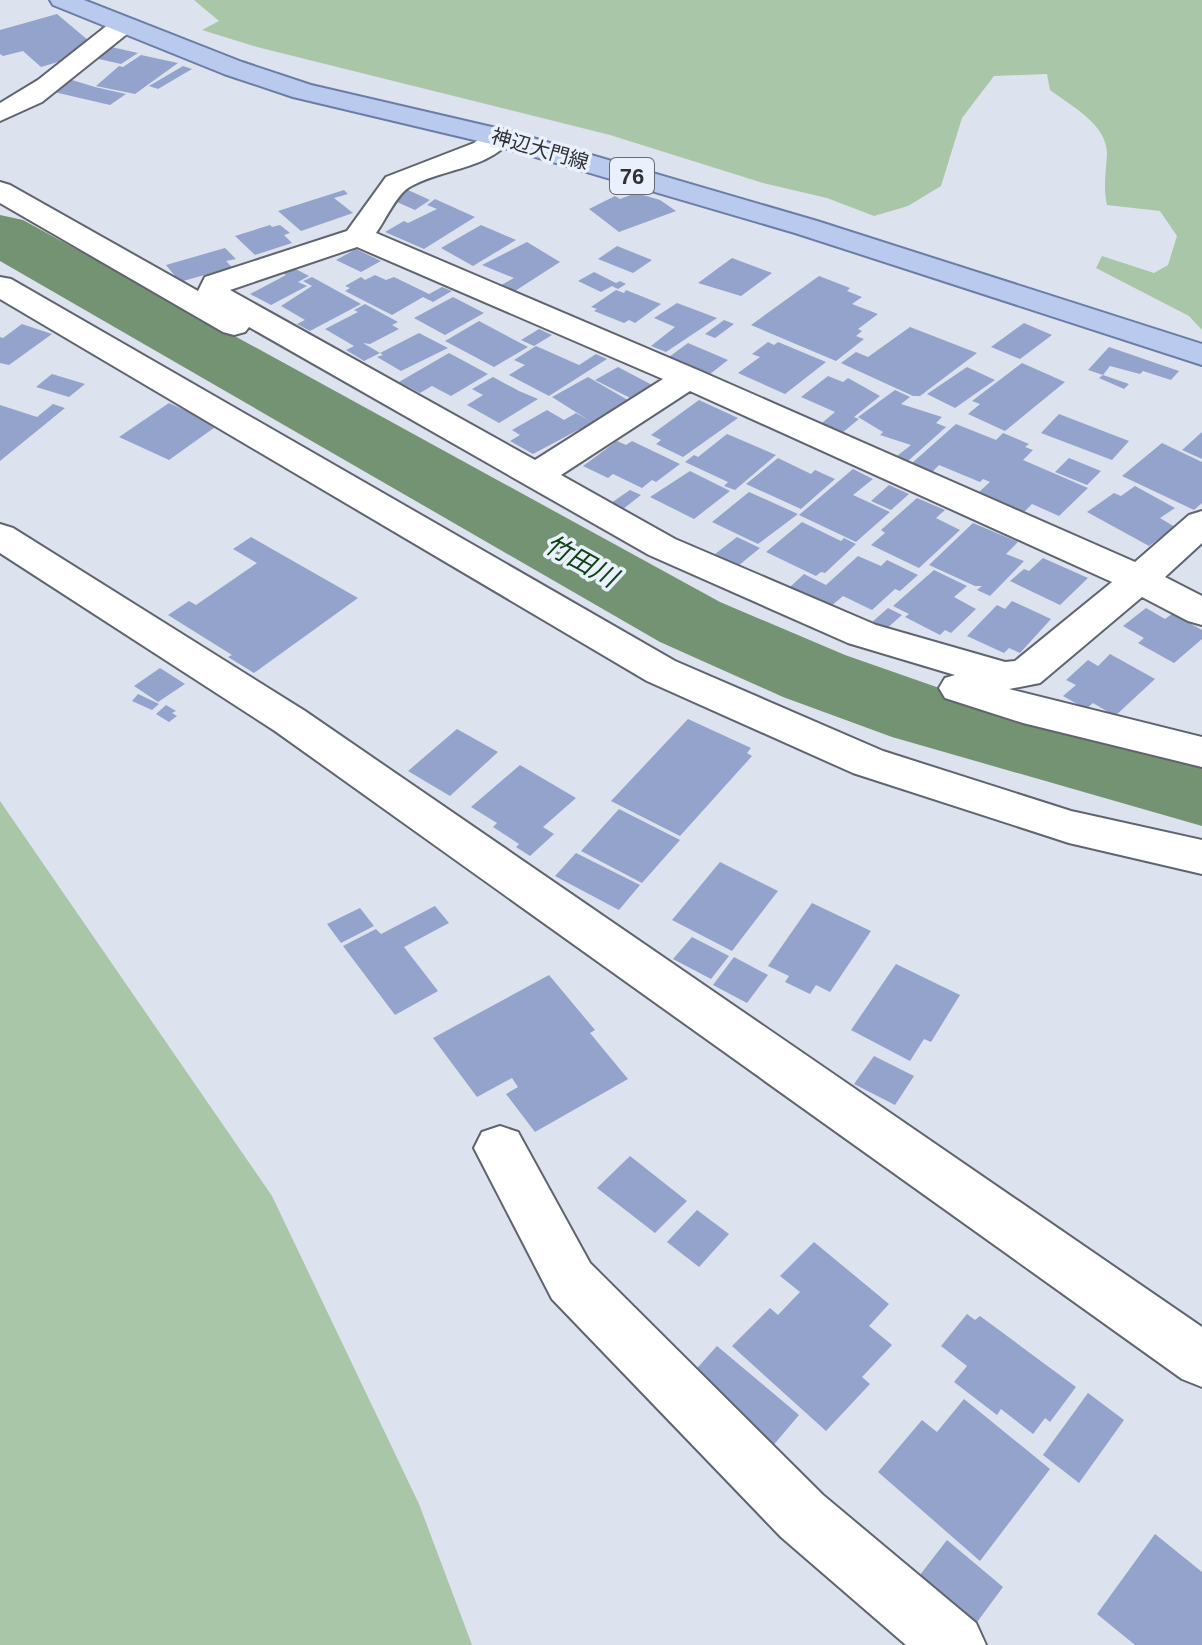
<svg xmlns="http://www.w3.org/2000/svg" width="1202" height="1645" viewBox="0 0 1202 1645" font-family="Helvetica,'Noto Sans JP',sans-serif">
<rect width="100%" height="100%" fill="#dde2ef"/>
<path fill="#a9c6a8" d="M194,0H1202V330L1189,316L1096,268L1102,256L1154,273L1168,265L1177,236L1160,211L1107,205C1103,186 1106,172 1107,154C1107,124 1071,106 1050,90L1047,74L994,76L962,118L941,186L908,206L874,216L827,198L763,183L610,135L257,47L202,30L219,21Z
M0,801L272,1196L419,1504L472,1645H0Z"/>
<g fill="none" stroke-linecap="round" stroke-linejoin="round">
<path fill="#739372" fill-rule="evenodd" d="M0,215L23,220L720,602L845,655L945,690L1202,758V826L892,737L783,697L660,642L0,261Z"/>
</g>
<path fill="#93a3cb" d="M57,14L89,41L71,58L41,67L23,51L3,56L0,54V30Z
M107,46L138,53L121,64L90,57Z
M141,55L178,63L135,94L96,86L119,66L123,67Z
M183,66L192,69L158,89L149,86Z
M72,80L95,87L126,94L110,105L54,92Z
M344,190L348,194L334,198L353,213L301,231L278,211Z
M408,190L430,200L415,210L397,202Z
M636,193L660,200L676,211L619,232L589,209L615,196L620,199Z
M435,199L475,217L424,249L385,232L404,221L408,223L437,209L427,205Z
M270,225L272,227L280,225L290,233L284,235L292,243L255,255L235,236Z
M481,225L516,240L473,266L441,248Z
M527,242L560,262L515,291L501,285L514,278L482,265Z
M617,246L652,260L633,273L598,259Z
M225,248L236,259L226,261L232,267L180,282L166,265Z
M356,249L381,261L361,272L336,260Z
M732,258L772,273L741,296L698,283Z
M290,266L309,276L298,282L307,286L271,305L250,294L286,275L280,272Z
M594,272L616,283L620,281L626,284L618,289L612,286L601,292L578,281Z
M375,275L386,280L394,277L429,294L442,287L452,291L433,302L423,297L392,315L345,291L350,288L345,286L361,277L365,280Z
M819,276L850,288L847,291L862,297L852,304L878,314L858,329L862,331L856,336L864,339L836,361L751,325Z
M312,277L361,304L310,331L297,324L305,320L281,306L312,286L303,281Z
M616,290L624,293L626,290L661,304L635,323L629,320L624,323L594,311L597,309L591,307Z
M453,297L484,313L445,335L414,318Z
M677,303L717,318L666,352L651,346L675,327L654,318Z
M365,304L398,322L392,325L399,329L370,344L363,343L380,353L364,361L346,350L354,346L325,329L358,312L354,310Z
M724,320L734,324L715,338L705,334Z
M479,321L494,329L528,347L494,367L445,341Z
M1024,323L1052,335L1020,359L991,347Z
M22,324L52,334L9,365L0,363V337L3,338Z
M910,327L977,353L920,396H913L841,363L856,352L868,357Z
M539,329L552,335L534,346L521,340Z
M419,333L448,348L401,371L377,357L383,355L380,353Z
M768,342L774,345L778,342L826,362L785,394L738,373L760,357L752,354Z
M688,343L728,360L710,374L669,357Z
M536,346L579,365L596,354L607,359L549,396L509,375L525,365L514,360Z
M1109,347L1179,371L1171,380L1143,371L1140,374L1110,366L1103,375L1129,384L1124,389L1099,378L1103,375L1088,370Z
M449,353L488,374L451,396L432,386L420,393L399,382Z
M1022,363L1065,382L1005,431L968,414L980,404L972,401Z
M618,367L656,387L634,400L595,380Z
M967,367L995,380L955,408L927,394Z
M52,374L85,384L69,397L36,387Z
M828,376L843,382L848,378L880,396L854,417L859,419L842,433L822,423L835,412L801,397Z
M493,377L519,391L538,399L499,423L467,405L483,395L472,389Z
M588,377L633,403L586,431L580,429L533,454L510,441L520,435L512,430L547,410L564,420L576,413L590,421L552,397Z
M895,390L910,397L901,404L942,417L936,423L946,427L908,461L897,456L911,445L880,435L883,432L858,417Z
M699,400L738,418L683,457L656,444L661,440L651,435Z
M169,403L218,425L169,460L119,437Z
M53,404L65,408L0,461V405L37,417Z
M1059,414L1129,441L1112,460L1041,433Z
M956,424L996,440L1003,433L1029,444L1025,447L1033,450L1023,460L1088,488L1059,516L1032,504L1024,512L979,492L990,482L983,479L980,482L939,465L932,472L912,463Z
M1202,432V459L1182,450Z
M727,434L776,455L735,490L724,486L728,482L685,462L694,455L698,457Z
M617,441L626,445L632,441L680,464L656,482L652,480L642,488L613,474L608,478L583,466Z
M1162,443L1202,462V503L1194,510L1122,476Z
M778,458L811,474L815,470L835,479L801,509L746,484Z
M1069,458L1101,471L1087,485L1055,472Z
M853,469L873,479L853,495L890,512L856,542L799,515Z
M690,471L730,491L694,519L650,497Z
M889,485L909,494L891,510L871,501Z
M1135,486L1175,508L1160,518L1175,527L1149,546L1087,512L1114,493L1121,496Z
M630,490L641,495L623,509L611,503Z
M749,492L798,514L758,544L712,522Z
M917,498L945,510L936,518L960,530L919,568L871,545L885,533L881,530Z
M802,522L841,541L844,538L856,544L825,573L821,572L816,576L766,552Z
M973,523L1018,542L1006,554L1024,561L990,596L977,590L982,586H975L929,565Z
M251,537L358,598L254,673L228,657L232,655L168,615L189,601L196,605L257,563L233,549Z
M737,537L760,548L738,566L715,554Z
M858,556L881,566L887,560L918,575L900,591L895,589L872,610L843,596L830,607L790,587L804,574L826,585Z
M1043,558L1088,578L1060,605L1010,581L1024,569L1029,571Z
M934,570L967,586L954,597L976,609L951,633L945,630L940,635L905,617L909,614L893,606Z
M1012,601L1051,619L1020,653L1009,648L1004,653L967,636L997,605L1005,609Z
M888,608L902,615L885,630L871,623Z
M1146,608L1165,619L1172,614L1202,630V639L1174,663L1138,643L1144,638L1123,626Z
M1110,654L1155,679L1115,716L1093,703L1086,709L1063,696L1076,685L1066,680L1088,660L1098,666Z
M160,668L185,684L158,702L134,686Z
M138,694L155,702L159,704L152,710L132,701Z
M166,705L176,711L172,713L177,716L169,722L156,714Z
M688,719L751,748L747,753L752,756L680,836L611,801Z
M457,729L498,752L450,796L408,771Z
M520,765L576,798L543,827L554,834L530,856L516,847L519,844L493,827L497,823L471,807Z
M619,809L680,840L642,883L581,851Z
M576,853L640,885L619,910L555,876Z
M720,862L778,891L732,951L672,920Z
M812,903L871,931L830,992L816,985L810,994L785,982L789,976L768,966Z
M435,906L449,923L404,947L438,991L395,1015L343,946L376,929L381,934Z
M360,908L374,926L341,943L327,924Z
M692,937L729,956L711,979L673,959Z
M734,957L768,975L747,1003L713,985Z
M896,964L960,995L931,1042L924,1039L910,1061L851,1030Z
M549,975L595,1030L590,1033L628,1079L535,1132L506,1094L518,1087L512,1078L477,1097L433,1038Z
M874,1056L914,1076L895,1105L854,1084Z
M630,1156L687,1201L655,1233L597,1188Z
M697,1210L729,1234L699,1267L667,1242Z
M814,1242L889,1304L869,1326L892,1345L862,1377L870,1384L826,1431L732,1346L770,1308L778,1315L800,1292L780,1276Z
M967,1314L975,1320L980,1316L1076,1387L1050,1422L1045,1418L1033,1434L1001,1409L997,1415L954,1382L967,1366L941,1346Z
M717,1346L799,1415L771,1448L689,1377Z
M1088,1393L1124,1420L1079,1483L1043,1455Z
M964,1399L1050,1469L980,1561L878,1472L922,1420L937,1432Z
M1155,1534L1202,1572V1645H1135L1097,1614Z
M947,1540L1003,1587L969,1633L913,1584Z"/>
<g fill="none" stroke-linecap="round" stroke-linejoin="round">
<defs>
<path id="minor" d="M123,17L132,20L136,25L132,30L42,102L0,121V103L38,80L114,20Z
M499,129L509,131L513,137C490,170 440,168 408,188C395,197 385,221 376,233L700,371L1135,562L1189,515L1202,511V543L1165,577L1202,596V625L1188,621L1142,597L1040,683L1009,689L1202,737V767L1023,723L945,698L939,688L945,678L955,675L848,643L649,555L249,327L245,332L234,335L223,332L0,203V182L10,185L198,291L205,277L347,231L386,177L474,143L489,131ZM357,247L663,379L535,460L230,290ZM690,391L1112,582L1015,661L1005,662L876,625L675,539L561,475Z
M0,277L11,279L675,661L883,751L1071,811L1202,840V874L1069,843L853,773L647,681L0,299Z
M0,524L13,528L305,711L1202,1327V1387L1182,1379L275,731L0,553Z
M500,1126L518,1132L590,1263L823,1495L976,1623L986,1645H906L781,1537L552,1299L474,1148L482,1132Z"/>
<path id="major" d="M50,0H84L242,62L311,85L509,131L817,221L1202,344V365L795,233L491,144L293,97L224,74L53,5Z"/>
</defs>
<use href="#minor" stroke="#5f646e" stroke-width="4"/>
<use href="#major" stroke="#6b7da5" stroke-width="4"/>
<use href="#minor" fill="#fff" fill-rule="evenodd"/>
<use href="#major" fill="#bacaee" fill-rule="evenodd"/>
</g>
<g text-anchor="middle" stroke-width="7" stroke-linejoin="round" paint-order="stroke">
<g font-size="20" fill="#2e3035" stroke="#eaf0fc">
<text transform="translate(540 149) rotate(16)" y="7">神辺大門線</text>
</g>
<rect fill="#eaf0fc" stroke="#666a71" stroke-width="2" x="610" y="158" width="44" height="36" rx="6"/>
<g font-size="22" font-weight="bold" fill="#2e3035">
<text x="632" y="184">76</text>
</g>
<g font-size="26" font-style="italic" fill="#104114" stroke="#eaf0fc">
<text transform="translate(581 561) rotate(29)" y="9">竹田川</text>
</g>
</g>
</svg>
